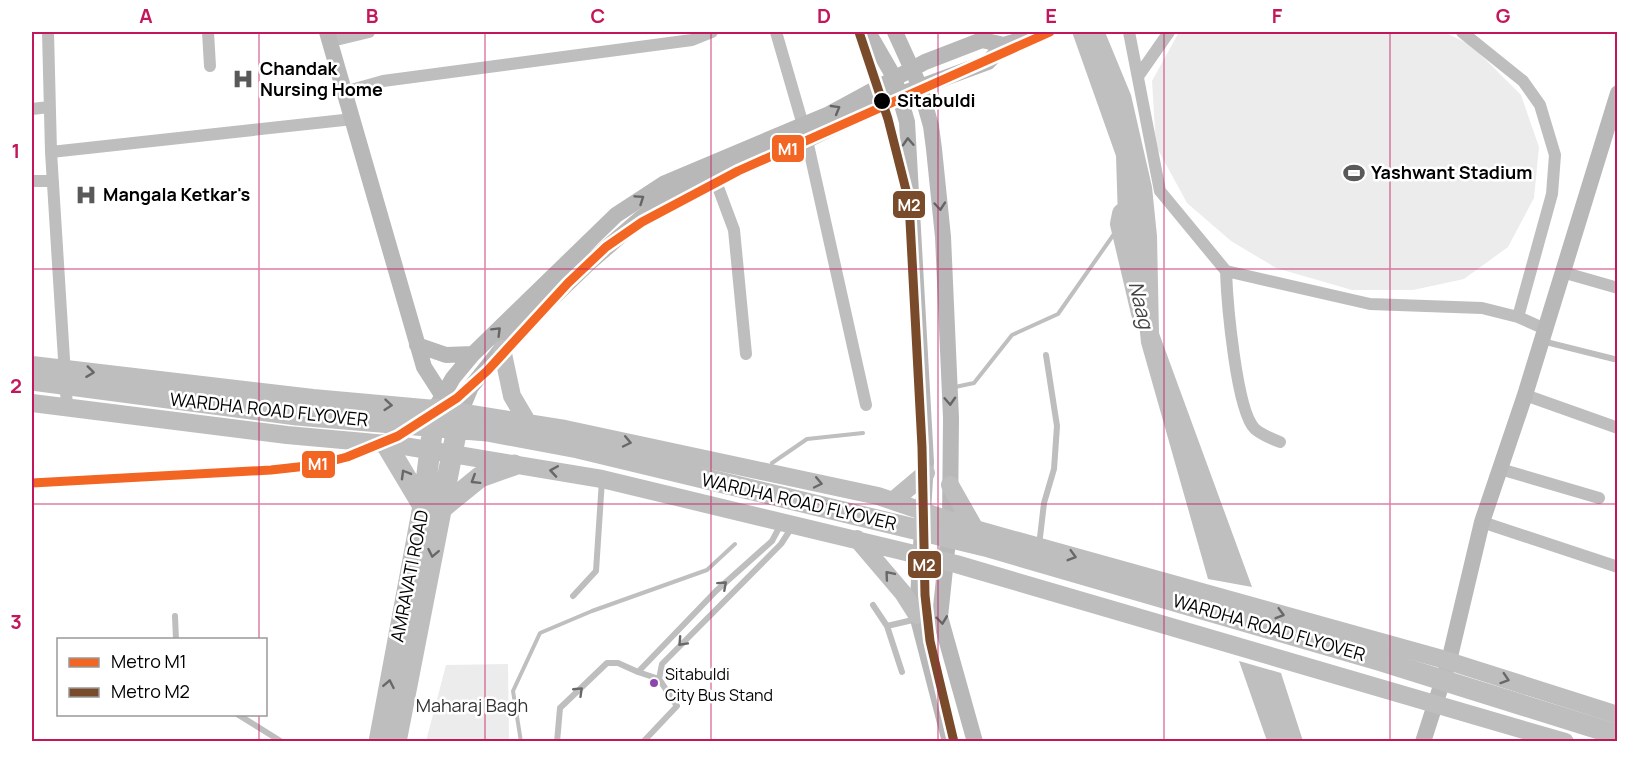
<svg xmlns="http://www.w3.org/2000/svg" width="1649" height="773" viewBox="0 0 1649 773" font-family="Manrope,sans-serif">
<rect width="100%" height="100%" fill="#fff"/>
<path fill="#ececec" d="M1179,32H1444L1471,45L1521,95L1539,147L1534,198L1508,247L1464,279L1413,290H1352L1276,268L1231,241L1187,203L1156,146L1152,81Z
M508,664L509,741H426L446,665Z"/>
<path fill="#bfbfbf" d="M1072,32H1105L1131,95L1152,187L1157,236L1159,333L1252,587L1208,579L1141,343L1134,271L1118,219L1116,156Z
M1239,661L1281,673L1303,741H1267Z"/>
<g fill="none" stroke-linecap="round" stroke-linejoin="round">
<path stroke="#bfbfbf" stroke-width="4" d="M955,387L974,383L1012,335L1058,314L1121,224
M772,463L807,439L863,433
M521,742L513,691L540,633L592,611L707,570L735,544"/>
<path stroke="#bfbfbf" stroke-width="22" d="M1123,214L1121,224L1142,313"/>
<path stroke="#bebebe" stroke-width="6" d="M1542,341L1614,359
M1039,546L1044,503L1054,469L1057,426L1046,355
M573,596L596,571L602,480
M873,605L887,626L902,672
M175,616L176,640
M887,626L917,619
M638,672L659,679
M237,714L282,742
M557,742L560,708L607,663H618L638,672L716,591L772,541L781,524
M643,742L677,706L659,679L662,664L781,544L792,527"/>
<path stroke="#bebebe" stroke-width="12" d="M48,32L51,152L67,407
M208,32L210,66
M776,32L803,125
M1129,32L1160,191L1226,271L1370,304L1482,308L1518,317L1545,329
M1462,32L1523,81L1540,105L1555,155L1552,194L1518,317
M329,35L340,39L369,32
M1139,75L1169,32
M344,92L383,81L692,40L712,32
M32,109L49,107
M807,140L866,405
M51,152L353,119
M715,179L734,230L746,354
M32,181H53
M1226,271C1227,300 1236,411 1255,429C1262,435 1272,439 1280,442
M1562,272L1618,288
M1525,395L1618,428
M1500,469L1599,498
M1482,522L1618,567"/>
<path stroke="#b8b8b8" stroke-width="16" d="M327,32L424,367L442,395
M868,32L894,77L907,122L926,462L917,615L950,742
M895,32L920,87L931,126L934,149L943,237L951,418L950,521L940,617L975,742
M417,345L446,355L473,354
M435,409L453,378L473,354L546,283L616,215L665,183L829,114L925,62L982,40L1004,45
M460,413L471,387L507,342L589,263L641,218L673,196L807,140L901,94L988,62L1004,45L1046,32
M1423,742L1449,661L1482,522L1525,395L1618,93"/>
<path stroke="#bebebe" stroke-width="18" d="M502,349L512,396L528,423
M32,365L313,398L446,410L565,429L878,496L975,529L1442,659L1618,715
M32,403L287,435L398,445L602,479L956,564L1565,742
M950,485L975,529
M894,500L926,473
M857,539L903,593L917,615"/>
<path stroke="#bebebe" stroke-width="21" d="M32,380L297,415L487,431L578,448L985,546L1378,660L1618,735
M386,444L423,506
M442,508L480,477L514,465
M379,742L423,506L435,409
M396,742L460,413"/>
<defs>
<path id="metro-1" d="M32,483L271,470L316,465L347,457L398,436L457,398L487,371L568,283L606,247L642,222L738,171L1050,32"/>
<path id="metro-2" d="M859,32L888,119L909,202L922,447L925,595L930,641L954,742"/>
</defs>
<use href="#metro-1" stroke="#fff" stroke-width="14"/>
<use href="#metro-2" stroke="#fff" stroke-width="14"/>
<use href="#metro-1" stroke="#f26522" stroke-width="9"/>
<use href="#metro-2" stroke="#7a4b2a" stroke-width="9"/>
</g>
<defs><path id="oneway-chevron" d="M-2-3.5L2.5 0L-2 3.5" fill="none" stroke-width="1.6" stroke-linecap="round" stroke-linejoin="round" transform="scale(1.5)"/></defs>
<g stroke="#656565">
<use href="#oneway-chevron" transform="translate(836 109) rotate(-30)"/>
<use href="#oneway-chevron" transform="translate(908 142) rotate(-93)"/>
<use href="#oneway-chevron" transform="translate(640 199) rotate(-34)"/>
<use href="#oneway-chevron" transform="translate(940 206) rotate(85)"/>
<use href="#oneway-chevron" transform="translate(497 331) rotate(-45)"/>
<use href="#oneway-chevron" transform="translate(950 401) rotate(87)"/>
<use href="#oneway-chevron" transform="translate(942 620) rotate(83)"/>
</g>
<g stroke="#686868">
<use href="#oneway-chevron" transform="translate(90 372) rotate(7)"/>
<use href="#oneway-chevron" transform="translate(388 405) rotate(5)"/>
<use href="#oneway-chevron" transform="translate(627 442) rotate(12)"/>
<use href="#oneway-chevron" transform="translate(554 471) rotate(-171)"/>
<use href="#oneway-chevron" transform="translate(405 474) rotate(-120)"/>
<use href="#oneway-chevron" transform="translate(475 480) rotate(148)"/>
<use href="#oneway-chevron" transform="translate(818 483) rotate(12)"/>
<use href="#oneway-chevron" transform="translate(433 553) rotate(101)"/>
<use href="#oneway-chevron" transform="translate(1072 556) rotate(16)"/>
<use href="#oneway-chevron" transform="translate(889 575) rotate(-130)"/>
<use href="#oneway-chevron" transform="translate(723 585) rotate(-42)"/>
<use href="#oneway-chevron" transform="translate(1280 614) rotate(16)"/>
<use href="#oneway-chevron" transform="translate(682 642) rotate(133)"/>
<use href="#oneway-chevron" transform="translate(1505 679) rotate(18)"/>
<use href="#oneway-chevron" transform="translate(389 684) rotate(-79)"/>
<use href="#oneway-chevron" transform="translate(579 691) rotate(-44)"/>
</g>
<path fill="none" stroke="#c2185b" stroke-width="1.5" stroke-opacity="0.55" d="M259,32V640M485,32V742M711,32V742M938,32V742M1164,32V742M1390,32V742M32,269H1618M32,504H1618M259,714V742"/>
<defs>
<symbol id="hospital-bare" viewBox="-9 -9 18 18"><path d="M-5-5h3v3.5h4V-5h3V5h-3V1.5h-4V5h-3Z" fill="#595959" stroke="#fff" stroke-width="2.5" paint-order="stroke"/></symbol>
<symbol id="stadium-bare" viewBox="-9 -9 18 18"><path d="M0-5a6.5 5 0 1 0 0 10a6.5 5 0 1 0 0-10ZM-3.5-1.8h7v3.6h-7Z" fill="#595959" stroke="#fff" stroke-width="2.5" paint-order="stroke"/></symbol>
</defs>
<g fill-rule="evenodd">
<use href="#hospital-bare" x="228" y="64" width="30" height="30"/>
<use href="#stadium-bare" x="1339" y="158" width="30" height="30"/>
<use href="#hospital-bare" x="71" y="180" width="30" height="30"/>
</g>
<circle fill="#000" stroke="#fff" stroke-width="2" cx="882" cy="101" r="9"/>
<circle fill="#8e44ad" stroke="#fff" stroke-width="2" cx="654" cy="683" r="5"/>
<g text-anchor="middle" stroke-width="5" stroke-linejoin="round" paint-order="stroke">
<g font-size="16" fill="#000" stroke="#fff" text-anchor="start">
<text x="665" y="680">Sitabuldi<tspan x="665" dy="21">City Bus Stand</tspan></text>
</g>
<g font-size="18" font-weight="bold" fill="#000" stroke="#fff" text-anchor="start">
<text x="260" y="75">Chandak<tspan x="260" dy="21">Nursing Home</tspan></text>
<text x="1371" y="179">Yashwant Stadium</text>
<text x="103" y="201">Mangala Ketkar's</text>
</g>
<g font-size="18" font-weight="bold" fill="#000" stroke="#fff" text-anchor="start">
<text x="897" y="107">Sitabuldi</text>
</g>
<g font-size="18" fill="#000" stroke="#fff">
<text transform="translate(269 410) rotate(6)" y="6">WARDHA ROAD FLYOVER</text>
<text transform="translate(799 502) rotate(13)" y="6">WARDHA ROAD FLYOVER</text>
<text transform="translate(410 576) rotate(-79)" y="6">AMRAVATI ROAD</text>
<text transform="translate(1269 628) rotate(16)" y="6">WARDHA ROAD FLYOVER</text>
</g>
<g font-size="18" fill="#333" stroke="#fff">
<text x="472" y="712">Maharaj Bagh</text>
</g>
<g font-size="20" font-style="italic" fill="#444" stroke="#fff">
<text transform="translate(1141 305) rotate(76)" y="7">Naag</text>
</g>
</g>
<g stroke="#fff" stroke-width="2">
<rect x="771" y="134" width="34" height="29" rx="6" fill="#f26522"/>
<rect x="892" y="190" width="34" height="29" rx="6" fill="#7a4b2a"/>
<rect x="301" y="450" width="35" height="29" rx="6" fill="#f26522"/>
<rect x="907" y="550" width="35" height="29" rx="6" fill="#7a4b2a"/>
</g>
<g font-size="16" text-anchor="middle" font-weight="bold" fill="#fff">
<text x="788" y="155">M1</text>
<text x="909" y="211">M2</text>
<text x="318" y="470">M1</text>
<text x="924" y="571">M2</text>
</g>
<rect width="1649" height="773" fill="none" stroke="#ffffff" stroke-width="66"/>
<rect x="57" y="638" width="210" height="78" fill="#ffffff" stroke="#999999" stroke-width="1.5"/>
<rect x="69" y="658" width="30" height="9" fill="#f26522" stroke="#999999" stroke-width="1.5"/>
<text x="111" y="668" font-size="18" fill="#000000">Metro M1</text>
<rect x="69" y="688" width="30" height="9" fill="#7a4b2a" stroke="#999999" stroke-width="1.5"/>
<text x="111" y="698" font-size="18" fill="#000000">Metro M2</text>
<rect x="33" y="33" width="1583" height="707" fill="none" stroke="#c2185b" stroke-width="2"/>
<g font-size="20" text-anchor="middle" font-weight="bold" fill="#c2185b">
<text x="146" y="23">A</text>
<text x="372" y="23">B</text>
<text x="598" y="23">C</text>
<text x="824" y="23">D</text>
<text x="1051" y="23">E</text>
<text x="1277" y="23">F</text>
<text x="1503" y="23">G</text>
<text x="16" y="158">1</text>
<text x="16" y="393">2</text>
<text x="16" y="629">3</text>
</g>
</svg>
